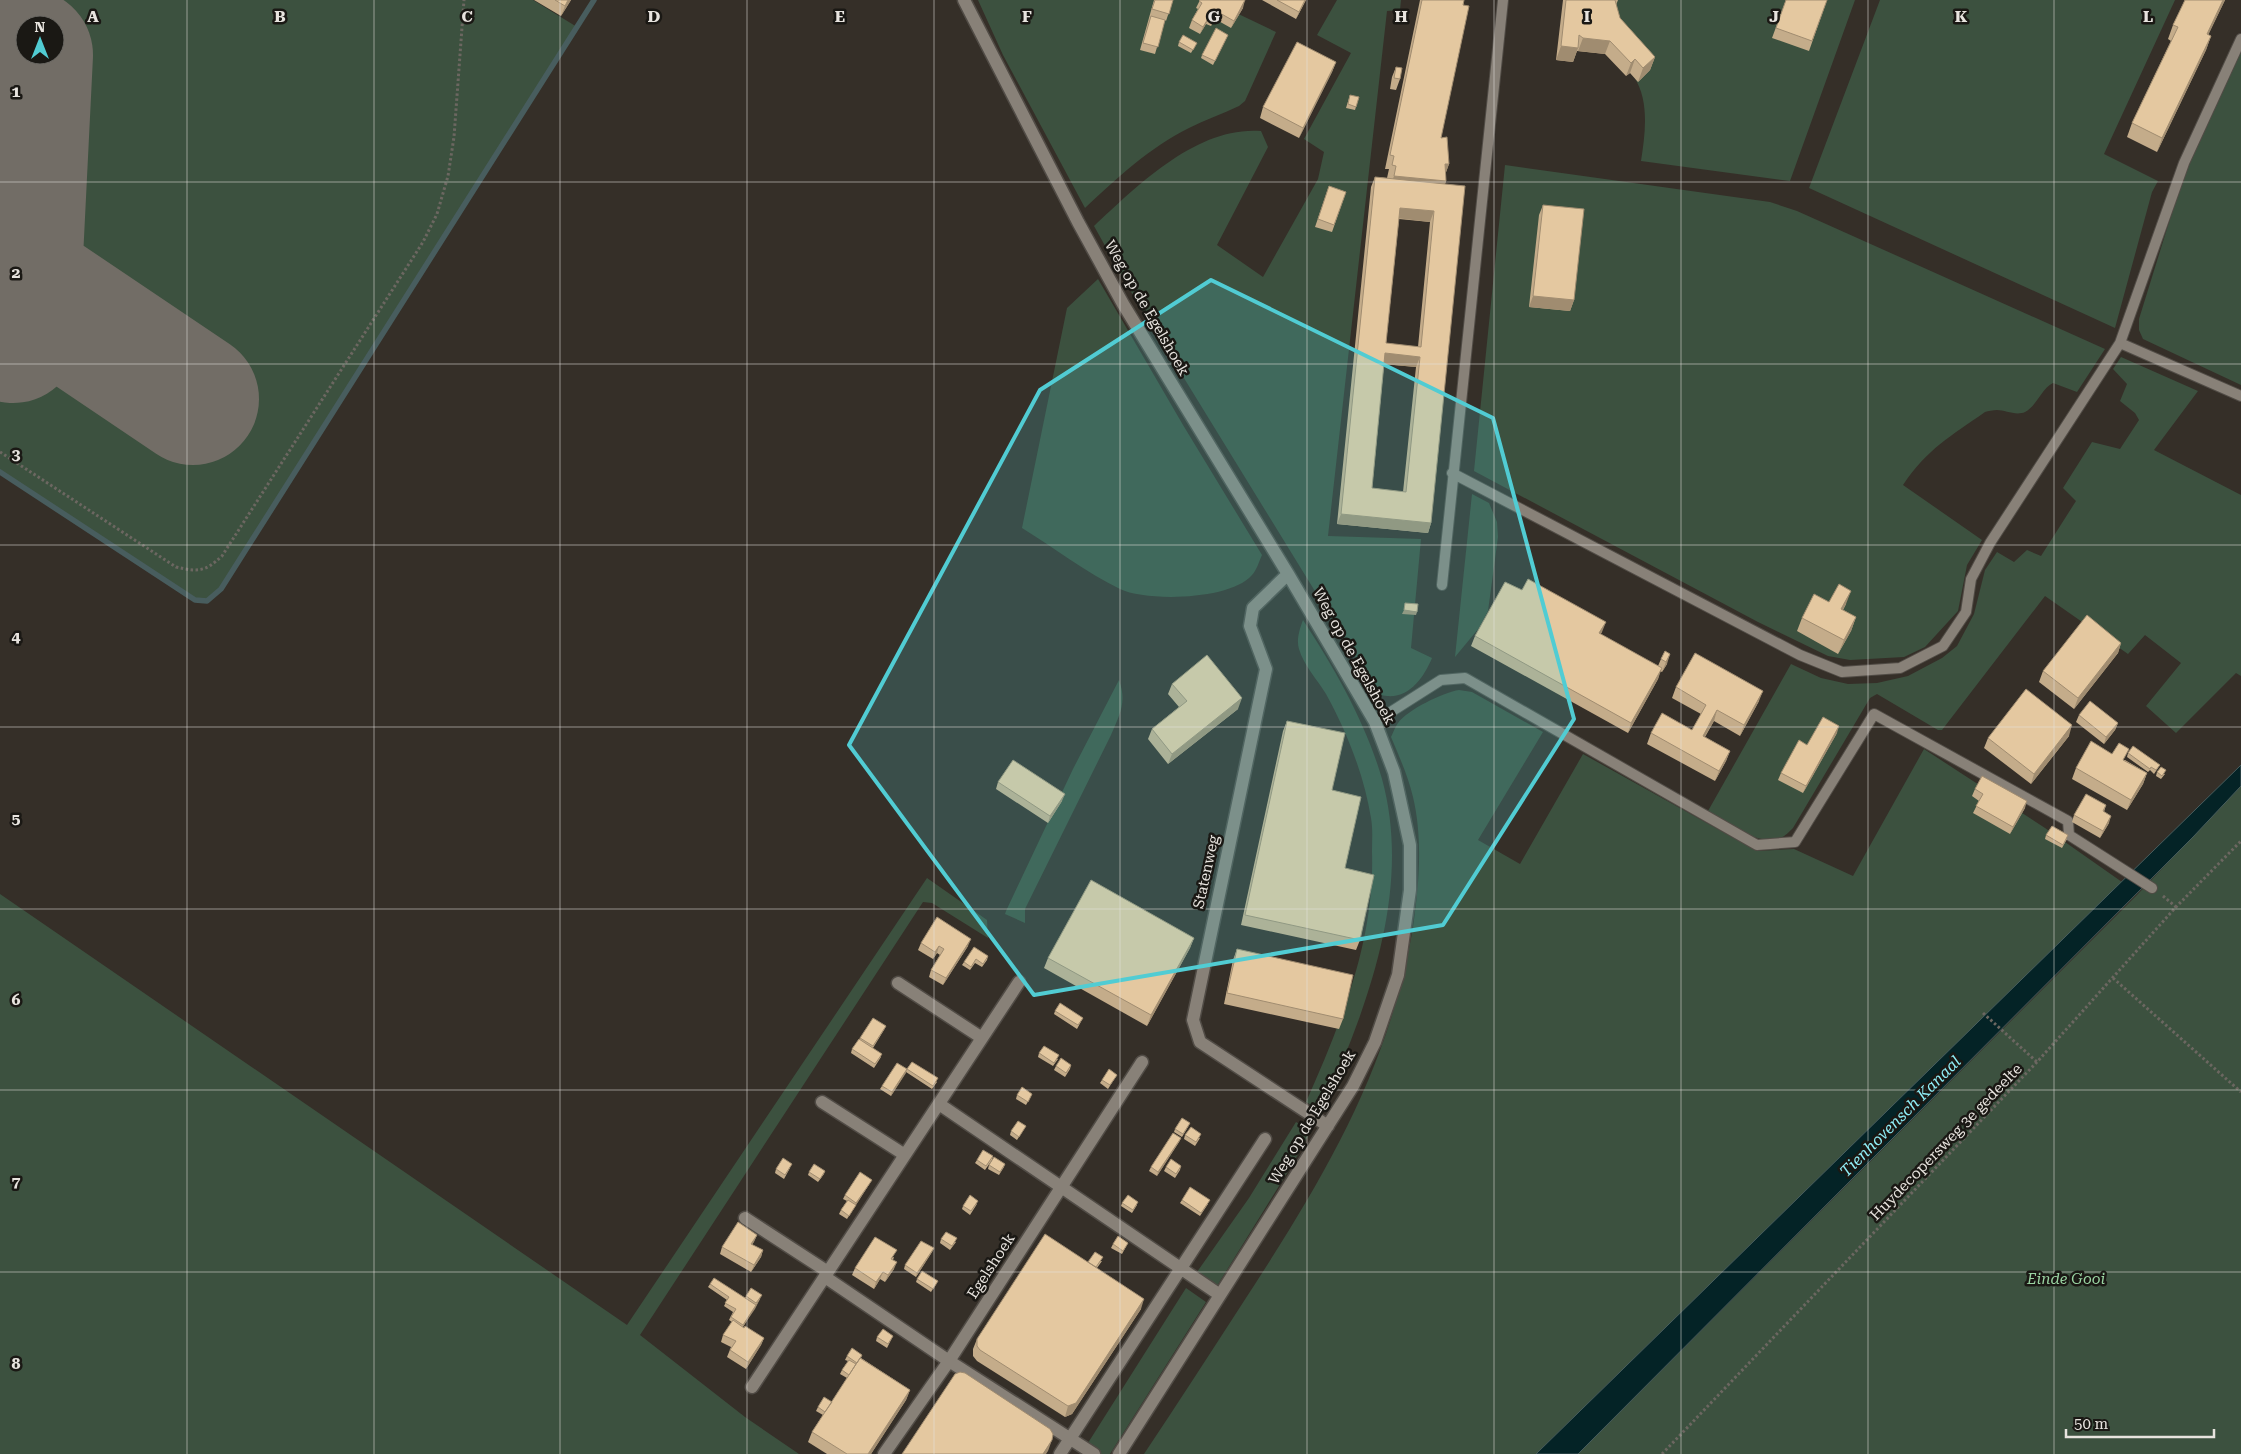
<svg xmlns="http://www.w3.org/2000/svg" width="2241" height="1454" viewBox="0 0 2241 1454" font-family="'Roboto Serif',serif">
<rect width="100%" height="100%" fill="#352f28"/>
<path fill="#3c513f" fill-rule="evenodd" d="M0,0H533L577,27L221,589L207,601L195,600L0,472ZM25,25H55V55H25Z
M978,0H1209L1276,32L1245,101L1239,106C1222,114 1205,120 1189,128C1150,147 1116,179 1085,208L1003,55Z
M1337,0H1401L1400,10L1387,11L1328,536L1421,539L1411,648L1432,658C1424,677 1410,698 1387,696C1382,696 1376,693 1371,691L1356,658L1128,287L1094,226C1138,185 1197,126 1261,131L1268,147L1217,245L1263,277L1318,179L1324,152L1304,139L1351,53L1317,35Z
M1614,0H1855L1790,181L1641,161C1645,135 1650,101 1634,77C1628,69 1618,63 1611,56Z
M1880,0H2175L2104,154L2158,181L2152,192L2115,328L1809,188Z
M2241,47V385L2143,339L2139,330V319L2188,161Z
M1505,165L1770,202L1797,211L2105,349L2077,392L2053,383C2041,389 2037,406 2025,412C2016,416 2005,410 1997,410C1993,410 1988,411 1985,412C1951,436 1927,449 1903,485L1982,540L1967,565L1958,611L1925,647L1904,657L1850,660L1828,656L1758,622L1474,471Z
M1098,279L1183,425L1262,555C1259,561 1257,570 1252,575C1231,600 1147,602 1120,589C1087,573 1053,547 1022,528L1067,308Z
M2121,357L2198,391L2154,450L2241,495V676L2236,673L2176,733L2146,706L2181,663L2145,635L2128,654L2045,596L1942,730H1938L1877,694L1870,698L1793,828C1790,831 1785,836 1781,838C1757,847 1727,822 1708,811L1791,664L1821,678L1848,684L1877,683L1908,676L1942,658L1957,646L1974,614L1985,570L1997,552L2014,562L2027,550L2041,556L2076,501L2063,488L2092,442L2120,449L2139,420L2135,413L2120,401L2127,384L2113,369Z
M1472,494L1489,503L1497,522L1498,537L1488,611L1479,628L1455,657Z
M1303,620C1335,669 1366,723 1382,779C1413,891 1366,1011 1321,1111L1306,1102C1341,1023 1375,940 1372,852C1372,841 1373,829 1371,818C1364,775 1347,732 1326,694C1317,679 1304,666 1299,649C1296,640 1300,628 1303,620Z
M1119,680C1127,702 1120,714 1111,735L1025,909V923L1005,914L1006,911L1073,769Z
M1459,690L1472,692L1543,732L1478,840L1520,864L1583,754L1757,851L1794,849L1853,876L1924,749L2045,828L2122,882L1536,1454H1144C1178,1403 1211,1352 1244,1301C1322,1181 1389,1071 1413,927C1419,885 1423,839 1413,797C1408,776 1399,756 1391,737C1393,733 1395,727 1398,723C1407,710 1444,692 1459,690Z
M2241,786V1454H1578L2137,895Z
M927,878L987,920L988,938L932,903L923,902L640,1335L745,1417L799,1454H0V894L627,1325Z
M1296,1122L1311,1131L1292,1165L1217,1286L1197,1272L1249,1198Z
M1186,1288L1206,1302L1110,1454H1081Z"/>
<path fill="#042326" stroke="#485d5e" d="M2241,765V786L2193,837L1578,1454H1536Z"/>
<g fill="none" stroke-linecap="round" stroke-linejoin="round">
<path stroke="#485d5e" stroke-width="5.5" d="M0,472L195,600L207,601L221,589L594,0"/>
<path stroke="#726d66" stroke-width="132" d="M0,269L193,399
M13,337L27,55"/>
<defs>
<path id="service" d="M2120,343L2184,163L2241,39
M1452,473L1800,655L1842,672L1900,668L1943,646L1966,612L1971,579L1990,543L2120,343L2241,396
M1442,585L1503,0
M1375,722L1441,680L1465,678L1757,845L1795,842L1874,714L2068,821L2069,835L2152,888"/>
<path id="minor" d="M964,0L1078,222L1123,304L1288,574L1375,722L1394,772L1410,845V890L1398,975L1375,1042L1353,1086L1119,1454
M1288,574L1253,608L1250,626L1266,669L1193,1020L1200,1042L1328,1126
M898,983L982,1038
M822,1102L905,1155
M939,1104L1220,1295
M745,1218L828,1272
M825,1277L949,1361L1094,1454
M752,1387L1019,982
M884,1454L949,1361L1142,1062
M1060,1454L1265,1139"/>
</defs>
<use href="#service" stroke="#514c46" stroke-width="12"/>
<use href="#minor" stroke="#514c46" stroke-width="15"/>
<path stroke="#6c6761" stroke-width="3" stroke-dasharray="2.5 2.5" stroke-linecap="butt" d="M0,452L176,567C198,572 205,572 222,556L423,242L437,214L448,176L454,137L464,0
M2163,896L2176,907
M2113,978L2241,1092
M1983,1013L2037,1062
M1662,1454L2037,1062L2176,907L2241,841"/>
<use href="#service" stroke="#888178" stroke-width="10"/>
<use href="#minor" stroke="#888178" stroke-width="12"/>
</g>
<path fill="#c4ac8a" fill-rule="evenodd" d="M534,0H571L561,16Z
M1154,0H1173L1166,21L1165,20L1155,54L1140,50Z
M1200,0L1243,8L1231,28L1215,19L1211,26L1206,24L1200,34L1189,28L1192,20L1198,9L1196,8Z
M1262,0H1306L1296,19Z
M1420,0H1464L1441,138L1449,164L1446,172V181L1445,184L1431,523L1428,533L1337,524L1371,187L1375,177L1387,178L1389,169H1385ZM1399,219L1430,222L1418,347L1386,343ZM1384,364L1416,367L1403,492L1372,488Z
M1563,0H1618L1616,5L1620,18L1655,57L1650,70L1638,82L1630,73L1626,76L1605,54L1577,51L1573,62L1556,60Z
M1786,0H1827L1809,51L1772,38Z
M2185,0H2225L2208,35L2211,36L2206,50L2157,152L2127,137L2132,123L2171,41L2168,39L2173,25Z
M1228,35L1213,65L1201,58L1202,55Z
M1179,42L1195,46L1191,53L1178,46Z
M1336,62L1332,72L1299,138L1260,118L1263,107Z
M1396,67L1400,79L1396,90L1390,89L1392,77Z
M1350,95L1359,97L1355,110L1346,108Z
M1329,186L1346,192L1332,232L1315,227Z
M1543,205L1574,300L1570,311L1529,307L1539,215Z
M1829,602L1846,604L1843,610L1856,617L1851,631L1838,654L1797,631L1802,618Z
M1602,632L1600,634L1658,666L1661,659L1665,651L1667,664L1662,672L1660,671L1658,679L1628,733L1471,646L1475,636Z
M2121,643L2118,653L2074,709L2039,682L2043,671Z
M1172,684L1238,709L1168,764L1148,739L1152,729L1179,707L1168,694Z
M1676,687L1759,701L1740,736L1714,721L1705,737L1730,751L1726,761L1715,781L1647,744L1651,733L1692,730L1701,714L1672,698Z
M2079,715L2118,723L2115,730L2104,744L2076,722Z
M1287,721L1332,790L1345,868L1360,940L1356,950L1241,925L1283,731Z
M1837,733L1803,793L1778,780L1781,773L1807,745Z
M2069,736L2031,784L1984,748L1988,738Z
M2128,753L2158,768L2154,774L2150,770L2148,772L2127,757Z
M2125,760L2147,773L2143,784L2127,810L2072,779L2076,768Z
M2157,772L2165,774L2161,779L2156,776Z
M998,782L1062,801L1048,823L996,789Z
M1975,789L2025,808L2010,834L1973,813L1979,801L1972,796Z
M2106,805L2104,812L2109,823L2100,838L2072,822L2074,815Z
M2046,835L2067,839L2062,848L2045,839Z
M1194,938L1190,948L1147,1026L1044,968L1048,958Z
M921,943L968,946L943,985L929,977L931,970L940,955L937,953L933,959L918,950Z
M1237,949L1343,1019L1339,1029L1224,1004L1233,960Z
M988,956L987,960L982,967L975,963L970,970L962,965L964,962Z
M1055,1011L1083,1018L1077,1029L1054,1014Z
M886,1026L884,1030L873,1048L881,1057L874,1068L851,1053L852,1049L860,1038Z
M1039,1053L1058,1059L1053,1066L1038,1057Z
M912,1062L937,1082L932,1089L906,1072L891,1096L880,1089L882,1086L907,1069Z
M1071,1065L1070,1069L1065,1077L1054,1070L1056,1066Z
M1117,1075L1115,1078L1108,1089L1100,1083L1102,1080Z
M1032,1094L1026,1105L1016,1099L1017,1095Z
M1190,1123L1188,1127L1182,1137L1174,1132L1175,1129Z
M1026,1126L1024,1129L1017,1140L1010,1135L1011,1131Z
M1185,1135L1200,1138L1195,1146L1184,1139Z
M1181,1138L1179,1142L1157,1176L1149,1171L1151,1167Z
M993,1156L992,1160L985,1170L975,1163L977,1160Z
M1005,1164L1004,1167L999,1175L988,1169L989,1165Z
M1181,1166L1180,1170L1175,1178L1164,1171L1166,1167Z
M790,1168L784,1179L775,1173L776,1169Z
M825,1171L824,1174L818,1182L808,1175L809,1172Z
M870,1183L847,1219L839,1214L841,1210L847,1201L843,1199L845,1195Z
M1182,1200L1208,1204L1200,1216L1180,1203Z
M1122,1203L1137,1205L1132,1213L1121,1206Z
M977,1204L970,1215L962,1209L963,1206Z
M757,1235L752,1245L763,1250L761,1257L751,1272L720,1254L722,1247Z
M941,1239L956,1242L950,1250L940,1243Z
M1128,1243L1122,1254L1111,1248L1113,1244Z
M934,1248L932,1252L916,1277L904,1269L905,1265Z
M894,1257L893,1260L894,1269L885,1282L880,1279L874,1289L852,1275L855,1268Z
M1102,1261L1097,1268L1141,1309L1072,1414L1065,1417L977,1361L973,1356V1349L977,1339L1088,1262Z
M917,1279L936,1284L931,1292L916,1282Z
M710,1284L745,1298L746,1296L760,1299L743,1327L764,1338L761,1345L746,1369L727,1357L731,1347L721,1342L723,1335L732,1322L729,1320L733,1312L724,1306L727,1300L708,1287Z
M893,1336L887,1348L876,1341L877,1337Z
M862,1355L861,1358L910,1390L906,1400L871,1454H827L808,1442L812,1432L823,1415L816,1411L818,1407L832,1402L847,1378L840,1374L842,1370L848,1361L845,1360L847,1356Z"/>
<path fill="#a08c70" d="M568,0H571L561,16L565,6Z
M1245,0L1243,8L1231,28L1234,21Z
M1305,0H1306L1296,19L1299,12Z
M2223,0H2225L2202,48L2207,34Z
M1218,12L1215,19L1211,26L1213,19Z
M1209,17L1206,24L1200,34L1203,27Z
M2211,36L2206,50L2157,152L2162,138Z
M1583,38L1610,41L1605,54L1578,51Z
M1561,46L1578,48L1573,62L1556,60Z
M1655,57L1650,70L1638,82L1643,68Z
M1635,59L1630,73L1626,76L1631,63Z
M1336,62L1332,72L1299,138L1303,128Z
M1445,164H1449L1444,178Z
M1394,176L1446,181L1441,195L1389,189Z
M1400,208L1434,211L1430,222L1396,218Z
M1533,296L1574,300L1570,311L1529,307Z
M1385,353L1420,357L1416,367L1381,364Z
M1341,514L1431,523L1428,533L1337,524Z
M1851,591L1846,604L1836,623L1841,609Z
M1404,610L1417,612L1416,615L1402,614Z
M1856,617L1851,631L1838,654L1844,640Z
M1606,622L1602,632L1595,644L1599,633Z
M2121,643L2118,653L2074,709L2078,698Z
M1670,654L1667,664L1662,672L1666,662Z
M1662,668L1658,679L1628,733L1631,723Z
M1763,691L1759,701L1740,736L1744,725Z
M1242,698L1238,709L1168,764L1172,754Z
M1717,710L1714,721L1699,746L1703,736Z
M2118,723L2115,730L2104,744L2106,737Z
M2072,725L2069,736L2031,784L2034,774Z
M1839,726L1837,733L1803,793L1806,786Z
M1730,751L1726,761L1715,781L1719,771Z
M2147,773L2143,784L2127,810L2131,800Z
M1065,794L1062,801L1048,823L1050,816Z
M2027,801L2025,808L2010,834L2013,827Z
M2111,816L2109,823L2100,838L2103,831Z
M1194,938L1190,948L1147,1026L1151,1015Z
M971,939L968,946L943,985L946,978Z
M939,946L937,953L933,959L935,952Z
M907,1069L906,1073L891,1096L892,1092Z
M1181,1138L1179,1142L1157,1176L1158,1172Z
M872,1180L870,1183L847,1219L856,1203Z
M757,1235L754,1242L748,1251L751,1244Z
M934,1248L932,1252L916,1277L917,1273Z
M763,1250L761,1257L751,1272L754,1265Z
M897,1262L894,1269L885,1282L888,1275Z
M883,1272L880,1279L874,1289L876,1282Z
M762,1295L755,1309L742,1328L743,1325Z
M1144,1299L1141,1309L1072,1414L1065,1417L1068,1406Z
M764,1338L761,1345L746,1369L748,1362Z
M910,1390L906,1400L871,1454H868Z
M1052,1440L1048,1451L1046,1454H1043Z"/>
<path fill="#e4c8a0" stroke="#a08c70" fill-rule="evenodd" d="M555,0H568L565,6Z
M1155,0H1173L1169,14L1152,9Z
M1200,0H1245L1234,21L1218,12L1213,19L1209,17L1203,27L1192,20L1202,3L1199,1Z
M1277,0H1305L1299,12Z
M1422,0H1464L1463,5L1469,6L1441,138L1447,137L1449,164H1445L1446,181L1394,176L1396,166L1392,165L1394,156L1390,155Z
M1566,0H1615L1620,18L1655,57L1643,68L1635,59L1631,63L1610,41L1583,38L1579,35L1578,48L1561,46Z
M1786,0H1827L1812,41L1776,28Z
M2185,0H2223L2207,34L2211,36L2162,138L2132,123L2178,27L2173,25Z
M1151,16L1165,20L1158,47L1143,43Z
M1216,28L1228,35L1215,61L1202,55Z
M1183,35L1197,43L1193,50L1179,42Z
M1297,42L1336,62L1303,128L1263,107Z
M1396,67L1402,68L1400,79L1394,78Z
M1350,95L1359,97L1356,107L1348,104Z
M1375,177L1465,186L1431,523L1341,514ZM1400,208L1434,211L1421,347L1386,343ZM1385,353L1420,357L1406,492L1372,488Z
M1329,186L1346,192L1334,225L1318,219Z
M1543,205L1584,209L1574,300L1533,296Z
M1528,579L1606,622L1599,633L1662,668L1631,723L1475,636L1505,582L1522,590Z
M1839,584L1851,591L1841,609L1856,617L1844,640L1802,618L1814,594L1829,602Z
M1405,603L1418,604L1417,612L1404,610Z
M2087,615L2121,643L2078,698L2043,671Z
M1665,651L1670,654L1666,662L1661,659Z
M1695,653L1763,691L1744,725L1717,710L1703,736L1730,751L1719,771L1651,733L1662,713L1692,730L1706,705L1676,687Z
M1207,655L1242,698L1172,754L1152,729L1187,701L1172,684Z
M2026,689L2072,725L2034,774L1988,738Z
M2090,701L2118,723L2106,737L2079,715Z
M1823,717L1839,726L1806,786L1781,773L1799,740L1807,745Z
M1287,721L1345,733L1332,790L1361,797L1345,868L1374,875L1360,940L1245,915Z
M2091,741L2112,754L2119,743L2129,749L2123,760L2147,773L2131,800L2076,768Z
M2133,746L2160,765L2156,770L2151,767L2150,769L2128,753Z
M1013,760L1065,794L1050,816L998,782Z
M2161,767L2166,770L2162,776L2157,772Z
M1982,776L2027,801L2013,827L1976,806L1983,794L1975,789Z
M2086,794L2106,805L2103,811L2111,816L2103,831L2074,815Z
M2052,826L2068,835L2063,845L2046,835Z
M1091,880L1194,938L1151,1015L1048,958Z
M937,917L971,939L946,978L931,970L944,949L939,946L935,952L921,943Z
M974,947L988,956L983,964L976,959L971,967L964,962Z
M1237,949L1353,975L1343,1019L1227,993Z
M1060,1003L1083,1018L1078,1025L1055,1011Z
M873,1018L886,1026L873,1046L860,1038Z
M859,1039L882,1054L875,1064L852,1049Z
M1044,1046L1059,1055L1054,1063L1039,1053Z
M1061,1058L1071,1065L1066,1073L1056,1066Z
M912,1062L938,1078L933,1086L907,1069Z
M897,1063L907,1069L892,1092L882,1086Z
M1109,1069L1117,1075L1110,1085L1102,1080Z
M1022,1087L1032,1094L1028,1102L1017,1095Z
M1182,1118L1190,1123L1183,1134L1175,1129Z
M1018,1121L1026,1126L1019,1137L1011,1131Z
M1191,1127L1201,1134L1196,1142L1185,1135Z
M1173,1133L1181,1138L1158,1172L1151,1167Z
M983,1150L993,1156L986,1166L977,1160Z
M994,1157L1005,1164L1000,1172L989,1165Z
M783,1158L792,1164L785,1175L776,1169Z
M1171,1159L1181,1166L1176,1174L1166,1167Z
M814,1164L825,1171L820,1179L809,1172Z
M860,1172L872,1180L856,1203L845,1195Z
M1190,1187L1210,1200L1201,1213L1182,1200Z
M970,1195L978,1201L971,1211L963,1206Z
M1128,1195L1138,1202L1133,1210L1122,1203Z
M848,1200L856,1205L849,1216L841,1210Z
M738,1222L757,1235L751,1244L763,1250L754,1265L722,1247Z
M946,1232L957,1238L952,1246L941,1239Z
M1045,1234L1144,1299L1076,1403L1068,1406L980,1350L977,1346V1339Z
M1118,1236L1128,1243L1123,1251L1113,1244Z
M875,1237L897,1250L891,1259L897,1262L888,1275L883,1272L876,1282L855,1268Z
M921,1241L934,1248L917,1273L905,1265Z
M1095,1252L1103,1257L1096,1267L1088,1262Z
M922,1271L938,1281L933,1289L917,1279Z
M714,1278L756,1305L743,1325L731,1317L736,1309L725,1303L729,1297L710,1284Z
M751,1288L762,1295L756,1303L746,1296Z
M733,1320L744,1328L745,1326L764,1338L748,1362L730,1350L736,1341L723,1335Z
M883,1329L893,1336L888,1344L877,1337Z
M852,1348L862,1355L857,1363L847,1356Z
M860,1358L910,1390L868,1454H847L812,1432Z
M849,1360L856,1364L849,1375L842,1370Z
M960,1372L965,1373L1050,1429L1053,1434L1052,1440L1043,1454H902L955,1374Z
M824,1397L832,1402L825,1412L818,1407Z"/>
<path fill="#51ccd3" fill-opacity="0.2" stroke="#51ccd3" stroke-width="4" stroke-linejoin="round" d="M1211,280L1493,418L1574,719L1443,925L1034,995L849,745L1040,390Z"/>
<path fill="none" stroke="#e8e4df" stroke-width="1" stroke-opacity="0.55" d="M187,0V1454M374,0V1454M560,0V1454M747,0V1454M934,0V1454M1120,0V1454M1307,0V1454M1494,0V1454M1681,0V1454M1868,0V1454M2054,0V1454M0,182H2241M0,364H2241M0,545H2241M0,727H2241M0,909H2241M0,1090H2241M0,1272H2241"/>
<g text-anchor="middle" stroke-width="5" stroke-linejoin="round" paint-order="stroke">
<g font-size="15" fill="#e8e4df" stroke="#1a1814">
<text transform="translate(1147 308) rotate(60)" y="5">Weg op de Egelshoek</text>
<text transform="translate(1354 656) rotate(61)" y="5">Weg op de Egelshoek</text>
<text transform="translate(1206 872) rotate(-78)" y="5">Statenweg</text>
<text transform="translate(1312 1117) rotate(-59)" y="5">Weg op de Egelshoek</text>
<text transform="translate(1946 1142) rotate(-46)" y="5">Huydecopersweg 3e gedeelte</text>
<text transform="translate(991 1266) rotate(-57)" y="5">Egelshoek</text>
</g>
<g font-size="15" font-style="italic" fill="#9ad4a2" stroke="#1a1814">
<text x="2066" y="1284">Einde Gooi</text>
</g>
<g font-size="16" font-style="italic" fill="#8feef7" stroke="#1a1814">
<text transform="translate(1900 1116) rotate(-45)" y="6">Tienhovensch Kanaal</text>
</g>
</g>
<g font-size="16" text-anchor="middle" font-weight="bold" fill="#e8e4df" stroke="#1a1814" stroke-width="5" stroke-linejoin="round" paint-order="stroke">
<text x="93" y="22">A</text>
<text x="280" y="22">B</text>
<text x="467" y="22">C</text>
<text x="654" y="22">D</text>
<text x="840" y="22">E</text>
<text x="1027" y="22">F</text>
<text x="1214" y="22">G</text>
<text x="1401" y="22">H</text>
<text x="1587" y="22">I</text>
<text x="1774" y="22">J</text>
<text x="1961" y="22">K</text>
<text x="2148" y="22">L</text>
<text x="16" y="97">1</text>
<text x="16" y="278">2</text>
<text x="16" y="460">3</text>
<text x="16" y="642">4</text>
<text x="16" y="824">5</text>
<text x="16" y="1005">6</text>
<text x="16" y="1187">7</text>
<text x="16" y="1369">8</text>
</g>
<g transform="translate(40 40)"><circle r="24" fill="#1a1814" stroke="#6c6a65"/>
<path d="M0-4L9 19L0 12L-9 19Z" fill="#51ccd3"/>
<text y="-8" font-size="14" font-weight="bold" text-anchor="middle" fill="#e8e4df">N</text>
</g>
<path d="M2066 1429v8h148v-8" fill="none" stroke="#e8e4df" stroke-width="2.5"/>
<text x="2074" y="1429" font-size="15" fill="#e8e4df" stroke="#1a1814" stroke-width="4" paint-order="stroke">50 m</text>
</svg>
